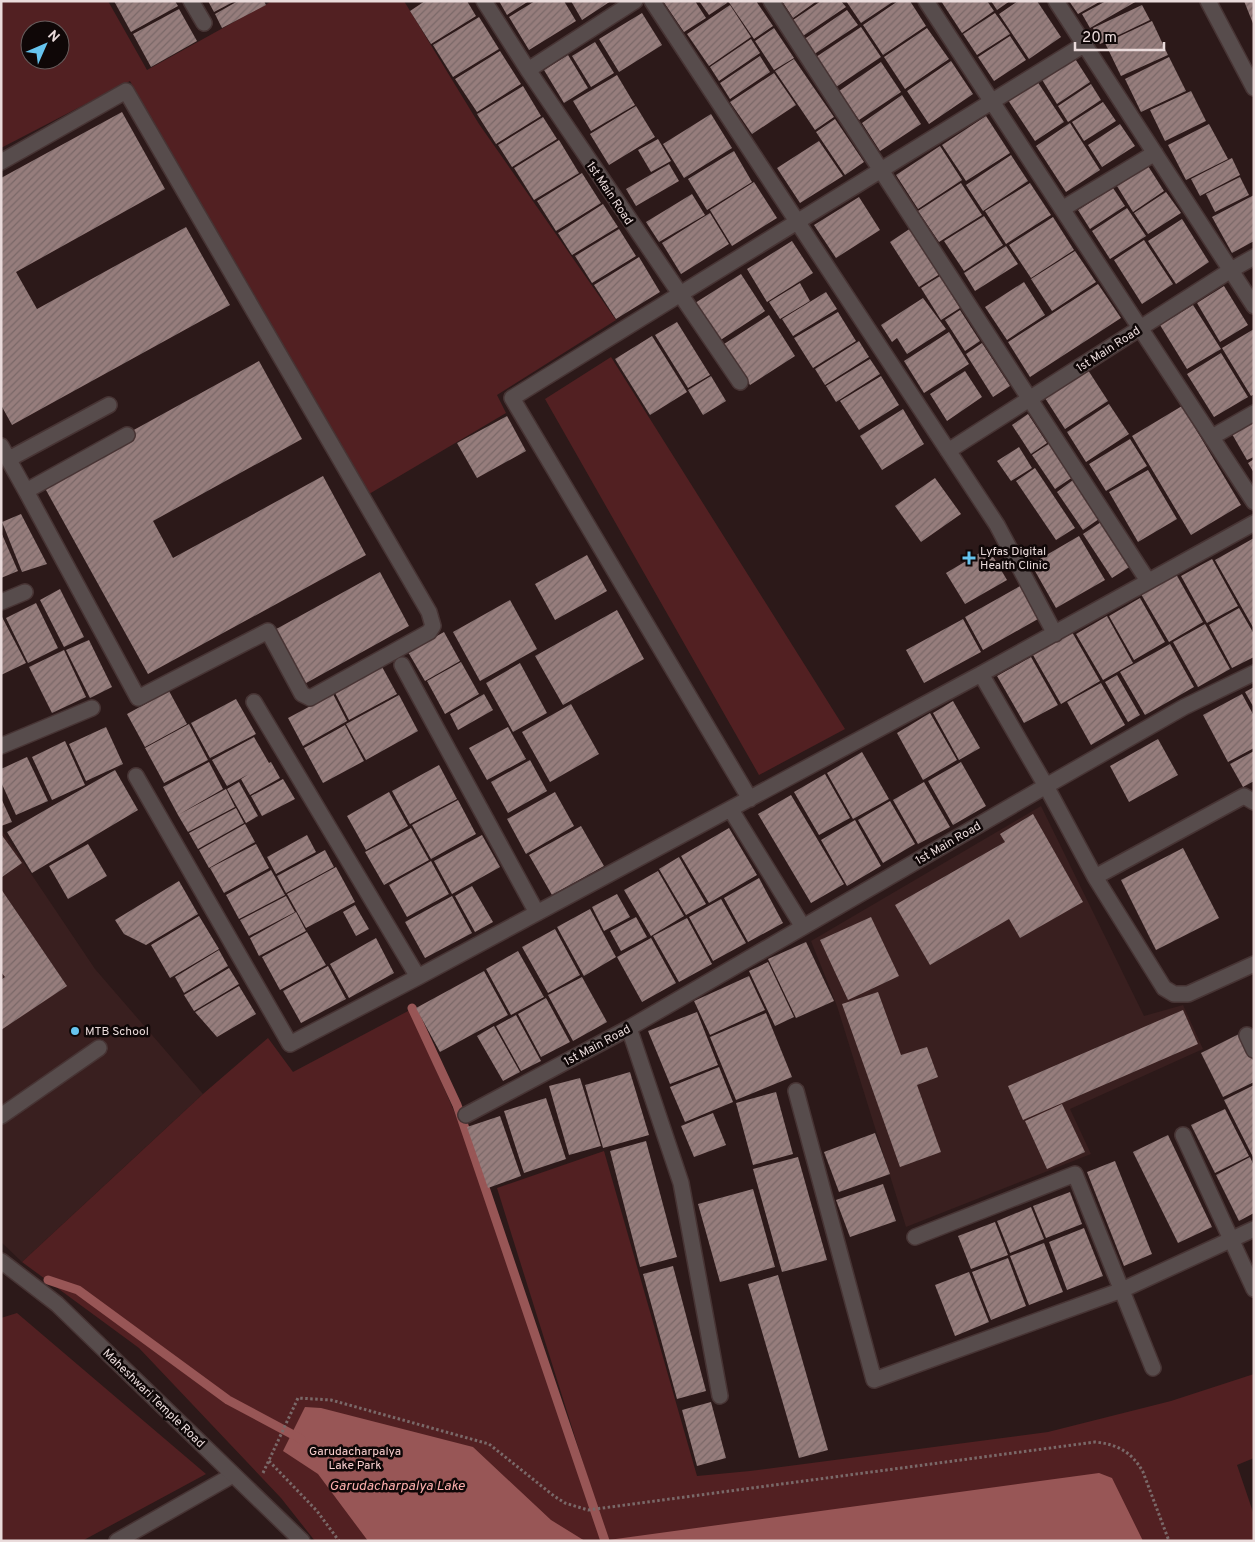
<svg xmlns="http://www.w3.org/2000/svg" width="1255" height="1542" viewBox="0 0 1255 1542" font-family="Overpass,sans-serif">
<defs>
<pattern id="building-hatch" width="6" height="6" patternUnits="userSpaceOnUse" patternTransform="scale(1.25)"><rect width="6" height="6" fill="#967d7c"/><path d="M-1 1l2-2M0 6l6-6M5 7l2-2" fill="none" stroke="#7a6868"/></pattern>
</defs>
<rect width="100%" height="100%" fill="#2c1919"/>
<path fill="#391f1f" d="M1041,806L1144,1016L1183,1005L1203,1049L1070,1109L1091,1154L906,1227L837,1006L811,941Z
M1,829L95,969L203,1094L22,1262L1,1242Z"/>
<path fill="#522022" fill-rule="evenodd" d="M1,1H108L147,70L272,1H404L479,124L616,320L497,395L506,413L364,497L130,81L1,148ZM30,30H60V60H30Z
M611,357L845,729L759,775L545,399Z
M410,1010L464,1134L581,1482L590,1485L497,1188L604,1151L697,1476L750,1471L1048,1432L1171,1401L1254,1374V1458L1237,1465L1254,1515V1541H315L281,1498L139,1348L22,1262L203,1094L268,1038L293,1072Z
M17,1313L206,1474L82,1541H1V1318Z"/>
<path fill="#985656" d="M305,1407L321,1408L473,1447L551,1520L585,1541H368L318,1474L283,1451Z
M1099,1473L1112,1478L1143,1541H601Z"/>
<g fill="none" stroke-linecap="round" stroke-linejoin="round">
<path stroke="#985656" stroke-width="9" d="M412,1008L457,1105L605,1541
M48,1280L78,1290L228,1400L301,1439"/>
</g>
<path fill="url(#building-hatch)" d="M114,1H175L178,6L131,32Z
M208,1H235L214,12Z
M238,1H264L266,5L222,28L215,14Z
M425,1H467L476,16L431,44L410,11Z
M499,1H529L507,15Z
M535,1H564L576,21L529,50L509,17Z
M571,1H611L582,20Z
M663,1H695L706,18L684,32Z
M699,1H726L727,3L709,15Z
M728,1H756L773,26L754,39Z
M782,1H817L793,18Z
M821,1H841L846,7L803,36L793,20Z
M846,1H894L861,23Z
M898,1H910L926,26L883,55L863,25Z
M941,1H987L994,11L962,33Z
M991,1H1010L997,10Z
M1018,1H1037L1061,37L1029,59L999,14Z
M1069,1H1101L1078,14Z
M1106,1H1137L1090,28L1082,14Z
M1244,1H1254V26Z
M730,5L751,37L709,66L687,34Z
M1142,5L1150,20L1100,44L1093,28Z
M179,9L197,41L151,67L133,34Z
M847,10L858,25L813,55L803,40Z
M642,13L662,45L619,72L599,39Z
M995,13L1010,34L977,55L963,34Z
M479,17L499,49L453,77L433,45Z
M1152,21L1168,55L1121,76L1105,43Z
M861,27L881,57L836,87L816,57Z
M774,28L794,58L774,70L755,41Z
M927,28L949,59L905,89L884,57Z
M1010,36L1026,60L994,81L978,57Z
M751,39L760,53L719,81L710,67Z
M595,42L614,73L591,87L572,56Z
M500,51L521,84L477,112L455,79Z
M568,55L588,88L564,103L544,70Z
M760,56L770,72L730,99L720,83Z
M1074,57L1090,82L1057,104L1041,78Z
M1169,57L1186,91L1141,112L1125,79Z
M794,59L834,117L815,130L775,71Z
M951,61L973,94L929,124L907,91Z
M881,62L901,92L859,120L839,91Z
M774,73L796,105L752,134L730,102Z
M617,75L635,105L591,131L573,101Z
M1037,81L1064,122L1035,141L1008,100Z
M1091,84L1101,100L1068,122L1058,106Z
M523,86L541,116L496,144L477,114Z
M1191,91L1206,121L1165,141L1150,110Z
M902,95L921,124L880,151L862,123Z
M1103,102L1116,121L1084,141L1072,122Z
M636,106L655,137L609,165L590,134Z
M122,112L165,189L16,272L37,309L186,227L230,305L12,425L1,405V178Z
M711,114L732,148L684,178L663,144Z
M986,116L1010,153L966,181L942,145Z
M543,117L557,139L512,167L498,145Z
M835,119L864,162L845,175L816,132Z
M1070,123L1100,170L1066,192L1036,146Z
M1120,124L1135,146L1102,167L1088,145Z
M1209,124L1228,159L1186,180L1168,145Z
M658,139L671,161L651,172L638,150Z
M559,140L579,173L534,200L514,168Z
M819,141L843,176L800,203L777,168Z
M940,146L962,180L918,209L896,175Z
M734,151L752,182L707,210L688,179Z
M1011,155L1028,181L983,211L966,185Z
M1232,158L1240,175L1200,196L1191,179Z
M669,164L679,181L636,206L626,189Z
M1148,166L1164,191L1133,212L1117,186Z
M582,173L601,203L556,231L537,201Z
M1240,177L1249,195L1215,212L1206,194Z
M754,182L777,218L732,246L710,210Z
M961,183L982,215L939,242L918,211Z
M1030,183L1051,215L1006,244L985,211Z
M1113,188L1125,206L1090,229L1078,210Z
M1166,192L1181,213L1148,234L1134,213Z
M692,194L705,215L659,242L646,222Z
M1254,195V241L1232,253L1212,217Z
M859,197L880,230L836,258L814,225Z
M603,204L618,227L572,255L558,233Z
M1127,208L1146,236L1110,259L1092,231Z
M710,213L729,244L681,274L662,243Z
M984,216L1003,245L964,271L944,241Z
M1053,217L1074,250L1031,278L1009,245Z
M1182,219L1209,262L1176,284L1148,241Z
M911,228L940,274L919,287L890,242Z
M619,229L636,256L592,283L575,256Z
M1144,240L1173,284L1142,304L1114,260Z
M792,241L813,273L767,302L747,269Z
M1006,246L1018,264L975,291L964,273Z
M1075,251L1096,282L1052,311L1031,279Z
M639,257L660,292L616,319L594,285Z
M741,274L765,311L719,341L695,303Z
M940,276L960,308L941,320L921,288Z
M1024,282L1045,315L1007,340L985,307Z
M800,283L810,301L780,319L769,302Z
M1098,284L1121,318L1030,377L1008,342Z
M1224,286L1248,325L1220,342L1197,303Z
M826,292L837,309L793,336L782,319Z
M923,298L946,329L907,354L897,338L892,342L881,325Z
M1193,305L1221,349L1187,369L1160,325Z
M960,310L980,341L965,351L945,320Z
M838,312L856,341L813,368L794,338Z
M769,315L795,356L750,385L724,344Z
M677,322L710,375L688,388L655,335Z
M1254,329V394L1251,396L1222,348Z
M949,332L969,364L924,393L904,361Z
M652,336L687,392L650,415L615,359Z
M859,341L869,357L825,385L815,369Z
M982,343L1010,386L993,397L966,354Z
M1221,353L1248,397L1214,417L1187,374Z
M870,359L880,374L836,402L826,386Z
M259,361L302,439L153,521L173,558L323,476L366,555L148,674L41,481Z
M1086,367L1108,401L1065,429L1043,395Z
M965,371L982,397L947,421L930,394Z
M711,376L726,401L703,415L688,390Z
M881,376L899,405L859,430L840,401Z
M1109,404L1129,434L1086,462L1067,432Z
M1182,406L1241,505L1191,535L1132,436Z
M903,409L924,444L882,470L860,436Z
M1028,414L1047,443L1031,454L1012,425Z
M507,416L526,451L477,478L457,443Z
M1254,421V457L1247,460L1232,434Z
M1130,439L1147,466L1106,491L1089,464Z
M1050,443L1073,477L1055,489L1032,455Z
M1019,447L1032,468L1011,481L997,461Z
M1254,459V473L1248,463Z
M1035,468L1075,528L1056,540L1016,481Z
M1148,470L1177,519L1138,542L1109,492Z
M935,478L961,514L921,542L895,506Z
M1073,480L1099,519L1083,530L1057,492Z
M21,514L47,564L22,572L2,522Z
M1101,522L1131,566L1112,578L1083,534Z
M1,532L18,571L1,578Z
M1079,536L1105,580L1056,608L1031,564Z
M1254,538V629L1215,560Z
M988,548L1007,580L965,604L946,573Z
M587,555L607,591L555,620L535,584Z
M1212,559L1238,606L1207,623L1181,576Z
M380,572L409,626L299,687L269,633Z
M1176,574L1203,622L1169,642L1141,594Z
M1020,586L1038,619L983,650L965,617Z
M60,589L84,637L64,647L40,600Z
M1140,598L1165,642L1134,660L1109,616Z
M510,600L537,649L480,681L453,632Z
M36,603L58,648L28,663L6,618Z
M1239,608L1254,634V657L1232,668L1209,625Z
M617,610L644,659L563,705L535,656Z
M1,615L26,663L1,675Z
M1107,616L1133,663L1103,680L1076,634Z
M963,619L981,652L924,683L906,650Z
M1205,624L1230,669L1198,687L1173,642Z
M444,632L460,661L425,681L408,652Z
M1072,632L1100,681L1061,704L1033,655Z
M89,640L112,687L90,698L66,650Z
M1170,644L1194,687L1145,715L1120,672Z
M64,650L86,697L52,713L29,667Z
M1031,657L1058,705L1024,723L997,676Z
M461,662L479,694L445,714L427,681Z
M520,663L547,713L513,732L486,683Z
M381,665L397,694L349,720L334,691Z
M1117,675L1140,715L1128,722L1105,682Z
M1101,683L1125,725L1091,745L1067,702Z
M1254,687V708L1245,692Z
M169,691L187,724L145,747L127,714Z
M333,694L347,721L303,746L288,718Z
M484,694L493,710L458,730L450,714Z
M1242,694L1254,716V748L1228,762L1203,715Z
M399,695L418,731L366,760L346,724Z
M236,699L256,734L210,758L191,723Z
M953,701L980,748L959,760L933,713Z
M571,704L599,754L550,782L522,732Z
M930,713L957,760L923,780L897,733Z
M189,724L208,760L164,783L145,748Z
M345,725L364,761L323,783L304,748Z
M106,727L123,764L86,781L69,744Z
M508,727L526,759L487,780L469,748Z
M254,737L269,763L271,762L280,778L250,795L241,779L249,774L227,786L212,760Z
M1158,739L1178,775L1129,802L1110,766Z
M65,741L85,785L52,800L32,757Z
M1254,751V781L1243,787L1230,764Z
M862,752L889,799L853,819L827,773Z
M27,757L48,801L16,815L1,782V769Z
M530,760L547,791L508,813L491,782Z
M209,762L223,789L178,815L163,787Z
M961,762L986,806L953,825L928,781Z
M439,765L457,799L410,824L392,791Z
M115,770L138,810L32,873L7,832Z
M825,774L850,818L819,835L794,792Z
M283,779L295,799L262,816L251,796Z
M239,782L258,816L246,823L227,789Z
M924,782L950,827L918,844L893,800Z
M226,789L235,807L188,832L178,815Z
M389,792L408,826L366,850L347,816Z
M555,792L574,826L526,854L507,819Z
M791,795L844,884L811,903L758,814Z
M1,798L12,822L1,826Z
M458,800L476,834L431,859L412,825Z
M890,801L915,844L883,863L858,820Z
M236,808L244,823L198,849L189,833Z
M1033,814L1083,902L1020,938L1009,919L930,965L895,905L1005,842L1000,834Z
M855,820L881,866L847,886L821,840Z
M245,824L255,842L209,868L199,850Z
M581,826L604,866L552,895L529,855Z
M411,828L429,860L384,885L365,852Z
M729,828L757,875L709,903L681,856Z
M1,834L22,863L2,877L1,876Z
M307,835L316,852L276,874L267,857Z
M482,835L500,867L452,894L434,861Z
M88,844L107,876L68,899L49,866Z
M256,844L269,868L224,893L210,868Z
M1183,848L1219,918L1156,950L1121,880Z
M325,850L334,867L286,893L277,876Z
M679,857L706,904L686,915L659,869Z
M431,861L449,894L407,917L389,885Z
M336,867L355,902L306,928L287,894Z
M271,870L285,895L239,919L226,895Z
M658,871L684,916L651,936L624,890Z
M759,878L783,923L748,942L724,898Z
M179,881L198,914L146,945L124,934L115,920Z
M472,886L493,922L475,932L455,896Z
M1,889L67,986L1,1030V980L5,977L1,972Z
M617,894L630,917L604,931L592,907Z
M286,896L295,912L249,936L240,920Z
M452,896L472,933L425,958L405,922Z
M721,899L746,943L713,961L689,917Z
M355,905L369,929L356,936L343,912Z
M590,909L616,957L584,976L557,927Z
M296,912L306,931L259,956L250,938Z
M199,916L219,949L170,978L151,945Z
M636,917L647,937L621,951L610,931Z
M871,917L899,976L848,1000L820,940Z
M687,918L712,964L679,982L653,936Z
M555,929L580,975L548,993L522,947Z
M307,932L326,965L280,990L262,957Z
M376,938L394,973L349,998L330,964Z
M651,938L676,983L642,1002L617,957Z
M806,942L834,1001L796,1018L768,959Z
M219,950L228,966L184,993L175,977Z
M518,951L544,997L511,1015L486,969Z
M768,962L794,1017L775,1026L749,971Z
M328,966L346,999L301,1023L283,991Z
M229,968L239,984L194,1011L184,995Z
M484,971L508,1015L440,1052L416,1008Z
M749,976L765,1010L710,1035L694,1001Z
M582,977L607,1022L573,1041L548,995Z
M239,986L256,1014L217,1037L195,1012Z
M878,992L901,1055L927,1047L938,1077L917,1085L941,1152L900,1167L842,1004Z
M546,998L570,1042L541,1057L518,1014Z
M1183,1010L1198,1044L1023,1120L1008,1086Z
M697,1012L718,1065L670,1084L648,1031Z
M766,1013L792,1077L736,1100L710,1037Z
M516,1015L541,1061L521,1071L496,1026Z
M494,1026L520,1072L503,1081L477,1036Z
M1239,1034L1254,1062V1082L1223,1097L1201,1053Z
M719,1067L733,1102L685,1122L670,1087Z
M630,1072L649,1135L603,1148L585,1085Z
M580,1078L601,1146L569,1155L549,1086Z
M1254,1085V1159L1224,1100Z
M776,1092L793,1154L753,1165L736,1103Z
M546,1098L566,1159L524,1173L504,1111Z
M1062,1104L1085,1152L1047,1169L1025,1121Z
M1225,1109L1249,1156L1215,1173L1191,1125Z
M713,1113L726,1145L694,1157L681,1126Z
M500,1116L521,1176L488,1188L467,1127Z
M875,1133L890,1174L839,1192L824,1152Z
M1168,1135L1212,1227L1178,1243L1133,1152Z
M646,1141L677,1257L640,1267L610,1151Z
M798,1157L827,1260L782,1272L753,1169Z
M1250,1157L1254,1166V1213L1239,1221L1216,1175Z
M1115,1161L1152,1254L1124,1266L1087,1172Z
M883,1184L896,1221L850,1237L836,1200Z
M753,1189L775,1267L720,1282L698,1204Z
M1070,1192L1082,1224L1046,1238L1033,1206Z
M1031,1207L1044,1239L1010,1253L997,1221Z
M995,1222L1008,1255L971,1269L958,1236Z
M1084,1228L1103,1276L1067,1290L1049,1242Z
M1044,1243L1063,1292L1029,1305L1010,1256Z
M1008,1258L1026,1306L991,1320L972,1272Z
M673,1266L706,1391L677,1399L643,1274Z
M969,1272L989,1322L955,1336L935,1285Z
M778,1275L828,1450L799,1458L748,1284Z
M711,1402L726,1458L697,1466L682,1410Z"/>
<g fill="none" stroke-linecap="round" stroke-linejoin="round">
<defs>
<path id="service" d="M1208,1L1254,88
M1,1116L99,1048"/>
<path id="minor" d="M191,1L204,23
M484,1L528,70L740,382
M652,1L997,525L1055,634
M771,1L1148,581
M926,1L1254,502
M1056,1L1254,306
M528,70L635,1
M1,162L126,91L429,612L433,626L429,632L310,698L302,694L268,631L138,698L26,491
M1062,209L1155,153
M1212,437L1254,413
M1,446L26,491L127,435
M948,451L1231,270L1254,257
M9,459L109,405
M1,602L25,592
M402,665L537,913
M1254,673L1184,707L1046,786L1095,877L1244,796L1254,802
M254,702L418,977
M1,746L92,708
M136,776L290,1044L418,977L981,674L1254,523
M750,799L512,398L1085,44
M731,810L803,927
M1095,877L1164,988L1174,994H1188L1254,964
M629,1028L681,1183L720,1396
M1247,1035L1254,1050
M796,1091L874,1380L1122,1290L1254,1229
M466,1115L629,1028L1046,786L981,674
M1183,1135L1254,1289
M915,1237L1075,1174L1153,1368
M117,1541L233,1475"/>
<path id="tertiary" d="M1,1261L57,1304L302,1541"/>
</defs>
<use href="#service" stroke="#473434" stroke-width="18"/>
<use href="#minor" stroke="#473434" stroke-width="18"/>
<use href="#tertiary" stroke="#473434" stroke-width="18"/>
<path stroke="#7a6969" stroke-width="3" stroke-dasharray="2.5 2.5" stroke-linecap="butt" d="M269,1461L317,1511L339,1541
M263,1473L298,1398L331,1400L489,1444L554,1496L565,1503L588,1510L1095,1442C1117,1444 1132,1452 1143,1472L1169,1541"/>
<use href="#service" stroke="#574c4c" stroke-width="15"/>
<use href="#minor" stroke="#574c4c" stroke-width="15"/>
<use href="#tertiary" stroke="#574c4c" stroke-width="15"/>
</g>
<g fill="#66c4ef" stroke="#0f0707" stroke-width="2">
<path d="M966.5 550.5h5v5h5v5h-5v5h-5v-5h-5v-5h5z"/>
<circle cx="75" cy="1031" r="5"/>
</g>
<g text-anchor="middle" stroke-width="5" stroke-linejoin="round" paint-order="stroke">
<g font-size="12" fill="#eadbdb" stroke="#0f0707">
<text transform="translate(610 193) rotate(56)" y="4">1st Main Road</text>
<text transform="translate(1108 349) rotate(-33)" y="4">1st Main Road</text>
<text transform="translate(948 843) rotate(-30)" y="4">1st Main Road</text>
<text transform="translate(597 1045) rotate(-28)" y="4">1st Main Road</text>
<text transform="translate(154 1398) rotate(44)" y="4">Maheshwari Temple Road</text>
</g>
<g font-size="12" fill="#eadbdb" stroke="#0f0707" text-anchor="start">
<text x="980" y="555">Lyfas Digital<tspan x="980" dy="14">Health Clinic</tspan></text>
<text x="85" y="1035">MTB School</text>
</g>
<g font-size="12" fill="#f8cecd" stroke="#0f0707">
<text x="355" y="1455">Garudacharpalya<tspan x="355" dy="14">Lake Park</tspan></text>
</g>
<g font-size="14" font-style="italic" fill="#fcadac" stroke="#0f0707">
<text x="397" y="1490">Garudacharpalya Lake</text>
</g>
</g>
<rect width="1255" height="1542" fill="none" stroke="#eadbdb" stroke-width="5"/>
<g transform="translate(45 45) rotate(45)"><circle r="24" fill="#0f0707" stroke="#675c5c"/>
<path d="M0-4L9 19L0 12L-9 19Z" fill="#66c4ef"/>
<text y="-8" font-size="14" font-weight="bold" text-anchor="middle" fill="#eadbdb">N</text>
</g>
<path d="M1075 42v8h89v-8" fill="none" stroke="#eadbdb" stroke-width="2.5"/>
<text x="1082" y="42" font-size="15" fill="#eadbdb" stroke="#0f0707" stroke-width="4" paint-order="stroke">20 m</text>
</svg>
